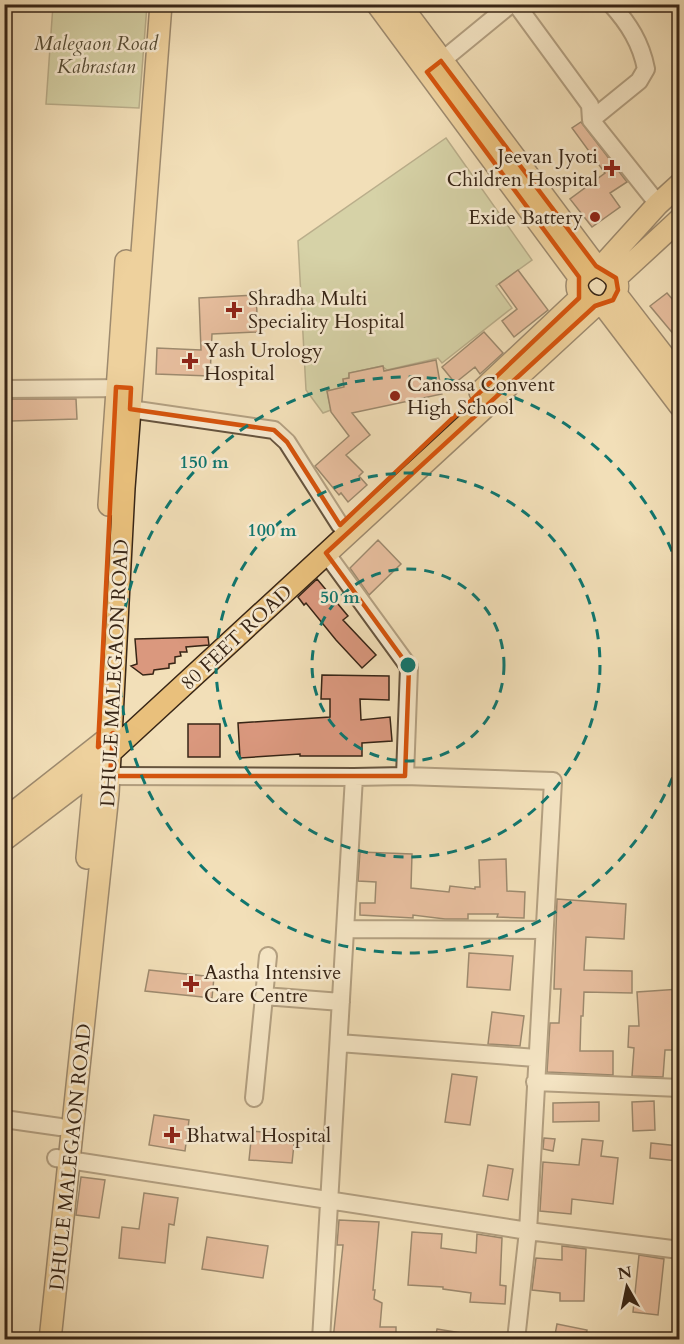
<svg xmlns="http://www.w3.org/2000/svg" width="684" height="1344" viewBox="0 0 684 1344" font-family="Cardo,serif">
<rect width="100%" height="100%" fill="#f2dfb8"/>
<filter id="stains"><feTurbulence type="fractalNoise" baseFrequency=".00333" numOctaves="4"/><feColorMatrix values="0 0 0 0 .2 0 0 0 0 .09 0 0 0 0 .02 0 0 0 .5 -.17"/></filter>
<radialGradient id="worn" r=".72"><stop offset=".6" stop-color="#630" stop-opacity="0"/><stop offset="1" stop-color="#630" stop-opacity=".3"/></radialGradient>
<path fill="#b4c393" stroke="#767454" stroke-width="1.5" d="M53,5H147L139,108L46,104Z
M446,138L532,260L496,286L512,308L442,363L438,358L387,370L382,366L349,373V378L343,379L345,393L340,388L327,391L331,410L323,413L306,390L298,241Z"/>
<path fill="#da987e" stroke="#372516" stroke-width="1.5" d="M581,122L627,182L610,193L620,207L592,227L570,199L605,173L572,128Z
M518,270L548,310L514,337L502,321L517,309L499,284Z
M667,293L680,308V342L650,306Z
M256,295L258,332L212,334L210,376L156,374L157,348L201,350L199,298Z
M484,332L503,353L480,374L475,367L455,383L442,367Z
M436,360L442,394L352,413L370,435L346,455L363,472L359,476L367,485L348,502L341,493L339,495L315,466L349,436L331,412L327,391L344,387L343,379L349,378V373L383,366L384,371Z
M11,399H76L77,419L11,421Z
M378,540L401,564L369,595L350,568Z
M317,579L348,616L343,620L376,655L362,668L336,640L306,603L304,605L298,597Z
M208,637L209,645L186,647L187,652H180L181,656L175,657V663L169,664V668L154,670L153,674L143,675L131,666L137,664L135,639Z
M322,675L389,676V700L360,699L361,720L390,717L392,741L362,743V756H300V754L240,758L238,723L330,717V699H321Z
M188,724H220V757H188Z
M360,852L412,854L411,888L449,892L450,886L475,889V887H480L479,860L506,859L507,891L525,892L524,918L497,917L498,914H468V919H445L413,915V918L360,915V903H375L376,882L358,881Z
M557,899L626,904L624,939L586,937L584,970L632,971V993L584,992L583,1016H581L580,1051H613V1075L547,1072L550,1023H559L561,989H554Z
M469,953L513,956L510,990L467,987Z
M149,970L214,977L212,998L145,991Z
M680,989V1050H665L663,1077L632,1076L634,1048L628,1047L629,1026H639L637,992Z
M492,1012L524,1016L520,1046L488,1044Z
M452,1074L477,1077L470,1125L445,1122Z
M654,1101L655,1130L633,1131L632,1102Z
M599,1102V1121L553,1122V1103Z
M154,1115L189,1120L185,1151L149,1145Z
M252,1131L295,1135L292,1163L249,1160Z
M544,1138L555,1139L553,1151L543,1149Z
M582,1139L603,1141L601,1156L618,1158L613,1204L572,1199L571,1214L540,1211L543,1162L579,1165Z
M651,1143L679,1146L678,1161L650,1158Z
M488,1165L513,1169L508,1200L483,1196Z
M81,1177L105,1180L99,1218L76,1215Z
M144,1193L178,1198L174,1225L169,1224L165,1263L119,1258L122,1227L139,1229Z
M339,1220L379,1222L373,1290H375L374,1299L382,1303L380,1327H396V1340H333L343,1245H337Z
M412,1232L442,1234L441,1248L476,1253L477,1234L502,1238L500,1285L506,1286L505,1304L470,1302L471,1293L443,1289V1287L408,1285Z
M207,1237L268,1246L263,1278L202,1269Z
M562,1246L586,1249L584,1301H560V1293L532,1290L536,1258L562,1260Z
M639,1255L664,1259L658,1315L633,1312Z
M557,1324L587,1330L585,1340H554Z
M437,1329L467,1334V1340H435Z"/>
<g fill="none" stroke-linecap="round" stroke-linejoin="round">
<defs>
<path id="minor" d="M516,4L590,105L591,120
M611,4C629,24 641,43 646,69L639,81L591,120L658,204
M433,68L511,4
M4,389L130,388
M130,409L274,430L287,442L340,525
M110,776L354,777
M405,776L553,781L528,1231L516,1340
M346,929L544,930
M264,996L341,1002
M339,1043L536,1058
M535,1082L680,1088
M254,1098L268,956
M4,1119L60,1127
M56,1158L528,1231L680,1250
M321,1340L354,777L405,776L409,667L326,553"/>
<path id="major" d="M377,4L579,277
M400,4L596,266C611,270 624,281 614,297C597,326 552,281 596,266
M601,267L658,204L680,184
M616,278L680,219
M616,294L680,377
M604,306L680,406
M480,392L581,297
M109,505L126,261
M4,820L103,742
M4,840L96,770L111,752L595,306
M87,858L97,752
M50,1340L108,794L124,488L161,4"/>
</defs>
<use href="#minor" stroke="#66543e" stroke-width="20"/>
<use href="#major" stroke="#372516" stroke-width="24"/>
<use href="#minor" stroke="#f7ead1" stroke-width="16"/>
<use href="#major" stroke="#e9c07c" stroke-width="21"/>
</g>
<path d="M0 0H684V1344H0ZM441,61L596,266L616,278L618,290L613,300L595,306L326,553L409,667L405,776H110L113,733L98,747L116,387L131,388L130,409L274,430L287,442L340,525L579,298V277L427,72Z" fill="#f2dfb8" fill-opacity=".55" fill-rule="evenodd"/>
<path fill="none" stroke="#d6540d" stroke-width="4.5" stroke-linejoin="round" d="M441,61L596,266L616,278L618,290L613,300L595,306L326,553L409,667L405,776H110L113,733L98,747L116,387L131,388L130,409L274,430L287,442L340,525L579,298V277L427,72Z"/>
<g fill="none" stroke="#0f766e" stroke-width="3" stroke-dasharray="10 8">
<circle cx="408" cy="665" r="96"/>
<circle cx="408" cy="665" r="192"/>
<path d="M679 761A288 288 0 1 1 679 569"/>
</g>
<g fill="#8f2418" stroke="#f7ead1" stroke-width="2">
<path d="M609 159h6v6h6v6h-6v6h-6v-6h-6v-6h6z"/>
<circle cx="595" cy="217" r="6"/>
<path d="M231 301h6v6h6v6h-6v6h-6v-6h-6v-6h6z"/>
<path d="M187 352h6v6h6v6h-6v6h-6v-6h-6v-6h6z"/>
<circle cx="395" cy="396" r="6"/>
<path d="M188 975h6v6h6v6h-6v6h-6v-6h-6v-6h6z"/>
<path d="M169 1126h6v6h6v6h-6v6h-6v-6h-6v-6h6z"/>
</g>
<g text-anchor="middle" stroke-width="5" stroke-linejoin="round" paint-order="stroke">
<g font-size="20" font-style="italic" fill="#564c35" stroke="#f7ead1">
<text x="96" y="50">Malegaon Road<tspan x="96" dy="23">Kabrastan</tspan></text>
</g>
<g font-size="20" fill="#372516" stroke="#f7ead1" text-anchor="start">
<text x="598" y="163" text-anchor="end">Jeevan Jyoti<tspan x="598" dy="23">Children Hospital</tspan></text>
<text x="583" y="224" text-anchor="end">Exide Battery</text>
<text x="248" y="305">Shradha Multi<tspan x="248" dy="23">Speciality Hospital</tspan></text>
<text x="204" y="357">Yash Urology<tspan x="204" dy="23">Hospital</tspan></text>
<text x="407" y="391">Canossa Convent<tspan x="407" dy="23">High School</tspan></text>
<text x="204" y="979">Aastha Intensive<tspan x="204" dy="23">Care Centre</tspan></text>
<text x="186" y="1142">Bhatwal Hospital</text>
</g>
<g font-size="20" fill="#372516" stroke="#f7ead1">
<text transform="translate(236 637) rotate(-43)" y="7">80 FEET ROAD</text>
<text transform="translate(114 673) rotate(-87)" y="7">DHULE MALEGAON ROAD</text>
<text transform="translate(70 1157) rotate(-84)" y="7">DHULE MALEGAON ROAD</text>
</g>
</g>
<circle cx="408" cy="665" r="9" fill="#0f766e" stroke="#f7ead1" stroke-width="3"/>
<g font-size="18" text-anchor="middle" font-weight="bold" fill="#0f766e" stroke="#f7ead1" stroke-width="5" stroke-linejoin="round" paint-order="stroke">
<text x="204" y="468">150 m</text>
<text x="272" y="536">100 m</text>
<text x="340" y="603">50 m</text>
</g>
<rect width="684" height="1344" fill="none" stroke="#f2dfb8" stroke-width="24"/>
<rect x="6" y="6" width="672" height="1332" fill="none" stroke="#372516" stroke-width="3"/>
<rect x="12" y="12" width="660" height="1320" fill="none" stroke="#372516" stroke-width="1.5"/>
<g transform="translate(627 1287) rotate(351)" stroke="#f7ead1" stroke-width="4.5" paint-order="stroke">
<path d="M0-4.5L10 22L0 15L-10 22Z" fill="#372516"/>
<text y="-9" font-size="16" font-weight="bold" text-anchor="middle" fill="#372516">N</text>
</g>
<rect width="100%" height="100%" filter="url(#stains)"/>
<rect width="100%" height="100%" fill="url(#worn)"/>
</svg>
